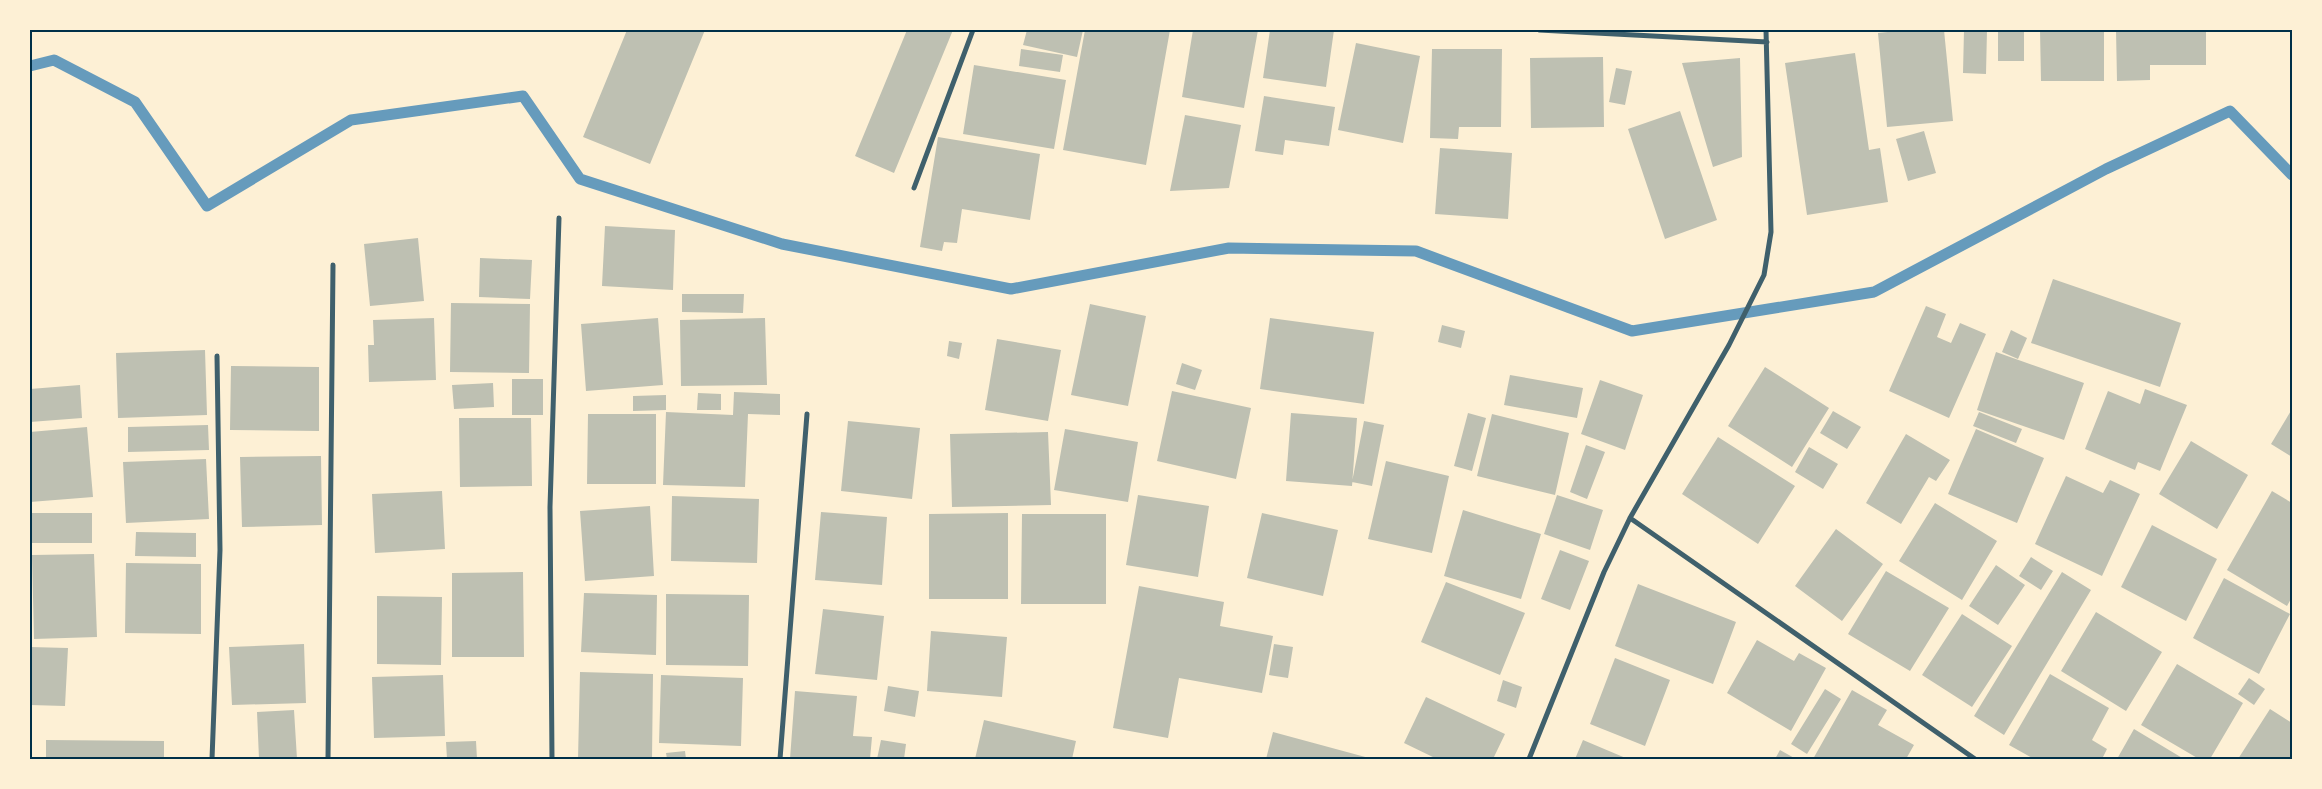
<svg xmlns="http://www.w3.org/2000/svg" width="2322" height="789" viewBox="0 0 2322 789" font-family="'Noto Serif',serif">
<rect width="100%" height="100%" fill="#fdf0d5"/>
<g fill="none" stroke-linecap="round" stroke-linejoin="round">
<path stroke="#669bbc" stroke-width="11" d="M30,66L54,60L135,102L207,206L351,120L523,96L580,179L782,244L1011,289L1229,248L1416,251L1632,331L1874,292L2106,169L2230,111L2292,175"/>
</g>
<path fill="#bec0b2" d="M627,30H705L650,164L583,137Z
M907,30H953L894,173L855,156Z
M1027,30H1083L1077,57L1023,45Z
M1085,30H1170L1146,165L1063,150Z
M1193,30H1258L1244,108L1182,97Z
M1270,30H1334L1326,87L1263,78Z
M1907,30H1944L1953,121L1887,127L1878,33Z
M1964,30H1987L1986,74L1963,73Z
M1998,30H2024V61H1998Z
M2040,30H2104V81H2041Z
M2116,30H2206V65H2150V80L2117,81Z
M1356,43L1420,56L1403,143L1338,130Z
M1021,49L1063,55L1060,72L1019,66Z
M1432,49H1502L1501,127H1459L1458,139L1430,138Z
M1855,53L1869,150L1880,148L1888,202L1807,215L1785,63Z
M1603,57L1604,127L1531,128L1530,58Z
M1740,58L1742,157L1713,167L1682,63Z
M974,65L1066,80L1054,149L963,134Z
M1616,68L1632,71L1625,105L1609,102Z
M1264,96L1335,107L1329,146L1285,140L1283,155L1255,151Z
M1680,111L1717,220L1665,239L1628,129Z
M1185,115L1241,125L1229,188L1170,191Z
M1924,131L1936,173L1908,181L1896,139Z
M938,137L1040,154L1030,220L962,209L957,243L944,242L942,251L920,247Z
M1440,148L1512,153L1508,219L1435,214Z
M605,226L675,230L673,290L602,286Z
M418,238L424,301L370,306L364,244Z
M480,258L532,260L530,299L479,297Z
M2053,279L2181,323L2160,387L2031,343Z
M682,294H744L743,313L682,312Z
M451,303L530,304L529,373L450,372Z
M1090,304L1146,316L1128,406L1071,395Z
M1926,306L1946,314L1937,337L1951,343L1960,323L1986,334L1949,418L1889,391Z
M434,318L436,380L369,382L368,345H374L373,320Z
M658,318L663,385L586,391L581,324Z
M765,318L767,385L681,386L680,320Z
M1270,318L1374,332L1364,404L1260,389Z
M1442,325L1465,331L1461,348L1438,342Z
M2011,330L2027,338L2018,359L2002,352Z
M997,339L1061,350L1048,421L985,410Z
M949,341L962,343L959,359L947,356Z
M205,350L207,415L118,418L116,353Z
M1996,352L2084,383L2064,440L1977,410Z
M1182,363L1202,370L1195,390L1176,384Z
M231,366L319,367V431L230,430Z
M1765,367L1829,408L1792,467L1728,426Z
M1510,375L1583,388L1577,418L1504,405Z
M512,379H543V415H512Z
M1600,380L1643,395L1625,450L1581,434Z
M493,383L494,407L454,409L452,385Z
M80,385L82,418L30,422V389Z
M2145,389L2187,405L2160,471L2138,462L2135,470L2085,449L2108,391L2140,404Z
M1172,391L1251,408L1236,479L1157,461Z
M734,392L780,394V415L748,414L745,487L663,485L666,412L733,415Z
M698,393L721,394V410H697Z
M666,395V410L633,411V396Z
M2292,409V457L2271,444Z
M1833,411L1861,427L1847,449L1820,433Z
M1979,412L2022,429L2016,443L1973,426Z
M1291,413L1357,418L1352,486L1286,481Z
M1468,413L1486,418L1472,471L1454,466Z
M588,414H656V484H587Z
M1492,414L1569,433L1555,495L1477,476Z
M459,418H531L532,486L460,487Z
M848,421L920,428L912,499L841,491Z
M1364,421L1384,425L1372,486L1352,482Z
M208,425L209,450L128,452V427Z
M87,427L93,497L30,502V432Z
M1065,429L1138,442L1128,502L1054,490Z
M1976,429L2044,458L2017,523L1948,494Z
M1048,432L1051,505L952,507L950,434Z
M1906,434L1950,460L1936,481L1929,477L1901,524L1866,503Z
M1718,437L1795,486L1758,544L1682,494Z
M2191,441L2248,475L2217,529L2159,494Z
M1586,445L1605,452L1587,499L1570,492Z
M1809,447L1838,464L1823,489L1795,472Z
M321,456L322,525L242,527L240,457Z
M206,459L209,519L126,523L123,462Z
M1386,461L1449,476L1432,553L1368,539Z
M2066,476L2103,493L2110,480L2140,494L2102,576L2035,544Z
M442,491L445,549L375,553L372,494Z
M2272,491L2292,503V597L2287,606L2227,570Z
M1138,495L1209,506L1198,577L1126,565Z
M1557,495L1603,510L1590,550L1544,534Z
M672,496L759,499L757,563L671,561Z
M1935,503L1997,541L1962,600L1899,561Z
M650,506L654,576L585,581L580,511Z
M1463,510L1541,534L1521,599L1444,576Z
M821,512L887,517L882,585L815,580Z
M30,513H92V543H30Z
M1008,513V599H929V514Z
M1262,513L1338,530L1323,596L1247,578Z
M1022,514H1106V604H1021Z
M2152,525L2217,559L2186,621L2121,587Z
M1836,529L1883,564L1842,621L1795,586Z
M136,532L196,533V557L135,556Z
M1560,550L1589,561L1570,610L1541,599Z
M94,554L97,637L34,639L32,555Z
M2031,557L2053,571L2041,590L2019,576Z
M126,563L201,564V634L125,633Z
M1996,565L2025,585L1998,625L1969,606Z
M1886,571L1949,608L1910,671L1848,634Z
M523,572L524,657H452V573Z
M2062,572L2091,590L2004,735L1974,716Z
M2224,578L2290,614L2259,674L2193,638Z
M1446,582L1525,613L1500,675L1421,642Z
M1638,584L1736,622L1713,684L1615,646Z
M1139,586L1224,602L1220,626L1273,636L1262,693L1179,678L1168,738L1113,728Z
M584,593L657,595L656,655L581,652Z
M666,594L749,595L748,666L666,665Z
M377,596L442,597L441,665L377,664Z
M823,609L884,616L877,680L815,674Z
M2096,612L2162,652L2126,711L2061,671Z
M1962,614L2012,646L1972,707L1922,675Z
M931,631L1007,637L1002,697L927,691Z
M1757,640L1794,661L1799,653L1826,668L1791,731L1727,693Z
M304,644L306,703L232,705L229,647Z
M1274,644L1293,647L1288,678L1269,675Z
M30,647L68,648L65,706L30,705Z
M1615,658L1670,680L1645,746L1590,724Z
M2177,664L2243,703L2210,759H2199L2141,725Z
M580,672L653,674L652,759H578Z
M2050,674L2109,708L2092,740L2107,749L2102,759H2034L2009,745Z
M443,675L445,736L374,738L372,677Z
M661,675L743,678L741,746L659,743Z
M2249,678L2265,689L2254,705L2238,694Z
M1503,680L1522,687L1516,708L1497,701Z
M888,686L919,691L915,717L884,711Z
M1825,689L1841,699L1807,754L1791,744Z
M1852,690L1887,710L1878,725L1914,745L1906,759H1813Z
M795,691L857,696L853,736L872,737L870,759H790Z
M1426,697L1505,734L1493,759H1437L1404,743Z
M2270,709L2292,723V759H2238Z
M294,710L297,759H259L257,712Z
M984,720L1076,741L1072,759H975Z
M2134,729L2184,759H2117Z
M1273,732L1369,758V759H1266Z
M46,740L164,741V759H46Z
M881,740L906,744L904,759H877Z
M1583,740L1628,759H1575Z
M476,741L477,759H447L446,742Z
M1780,750L1796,759H1775Z
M685,751L686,759H667L666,753Z"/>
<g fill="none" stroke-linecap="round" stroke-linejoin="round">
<path stroke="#3f606c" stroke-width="5" d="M1539,30L1767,42
M914,188L973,30
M1630,518L1975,759
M212,759L220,550L217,356
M328,759L333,265
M552,759L550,507L559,218
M780,759L807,414
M1529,759L1604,572L1630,518L1729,345L1764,275L1771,232L1766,30"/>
</g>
<rect width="2322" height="789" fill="none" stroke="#fdf0d5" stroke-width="62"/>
<rect x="31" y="31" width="2260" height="727" fill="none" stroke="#003049" stroke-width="2"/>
</svg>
